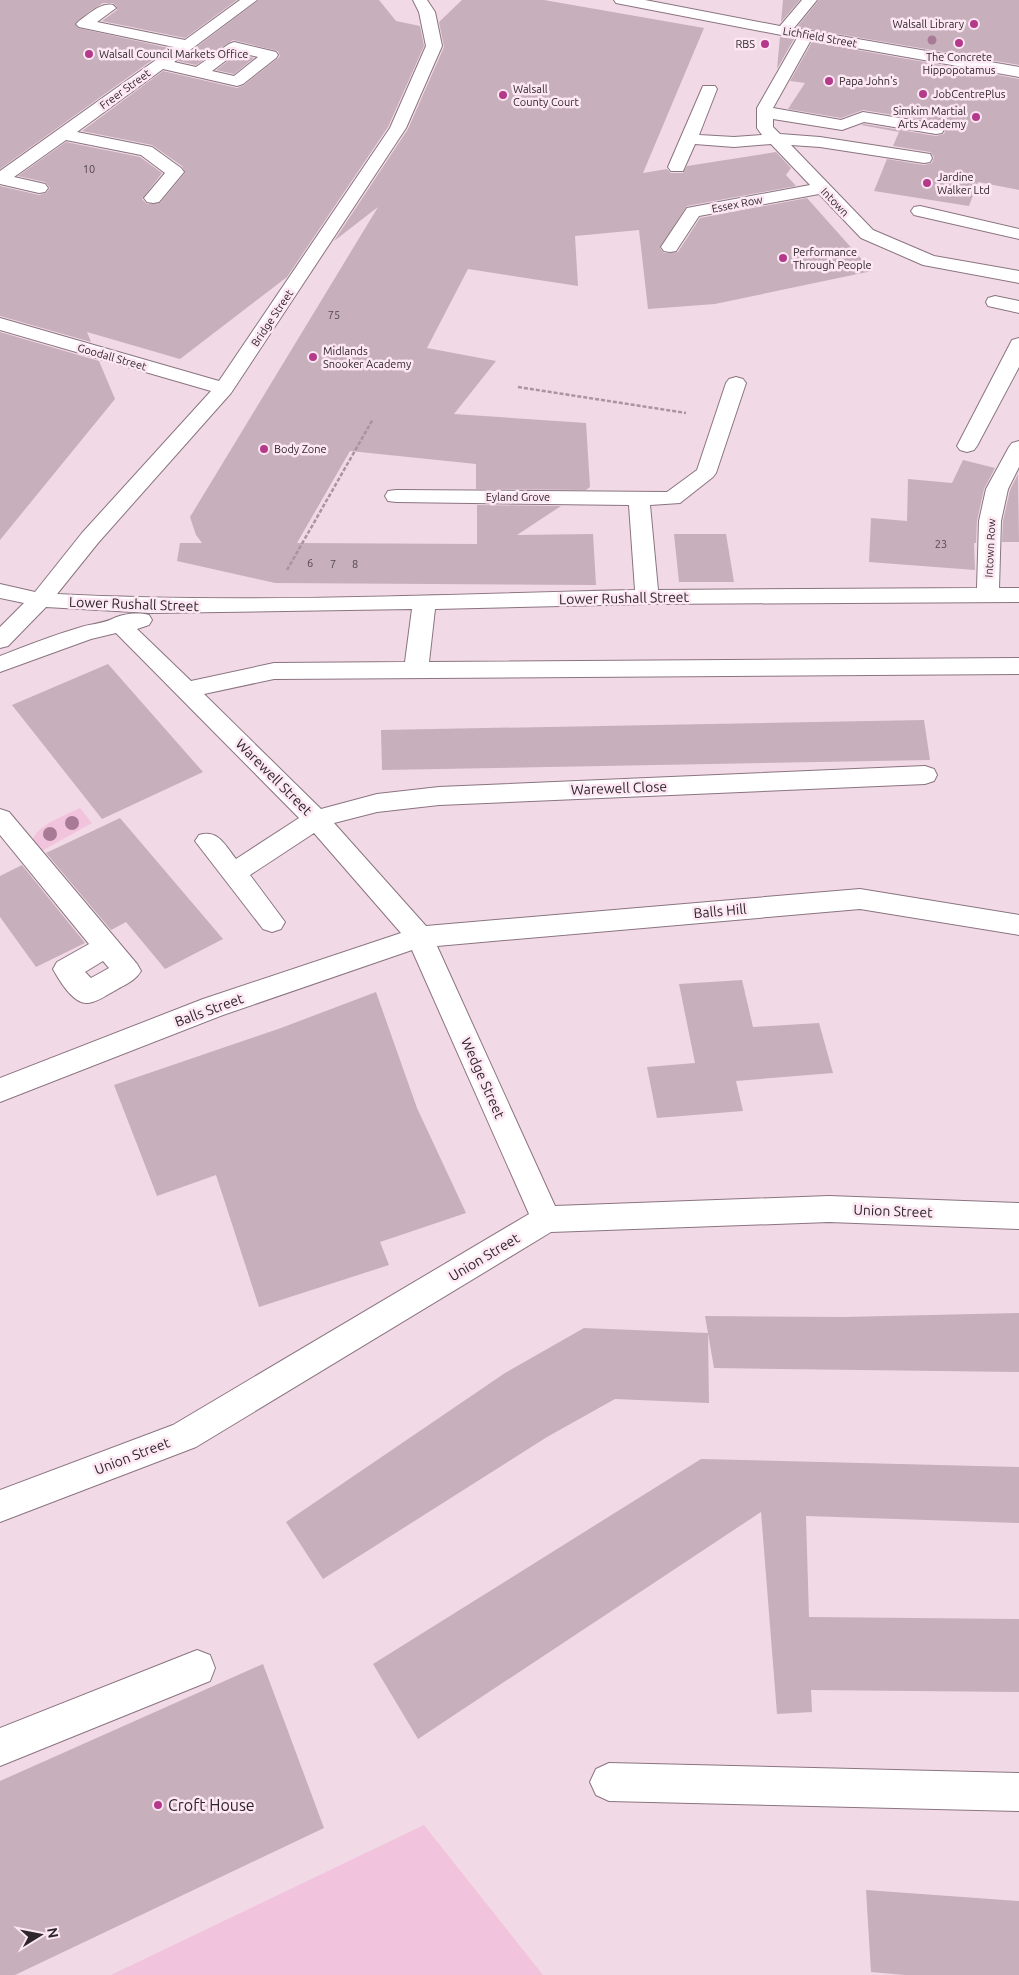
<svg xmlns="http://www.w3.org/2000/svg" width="1019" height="1975" viewBox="0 0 1019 1975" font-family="Ubuntu,sans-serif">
<rect width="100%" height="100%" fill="#f2d9e6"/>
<path fill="#f2c3dd" d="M80,808L92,823L38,853C37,850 34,845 33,842C32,827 68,814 80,808Z
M424,1825L543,1975H111Z"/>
<path fill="#c7afbc" d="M0,0H237L185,38L102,21L117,10V7L113,3H103L90,11L75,23L78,28L169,48L0,169Z
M259,0H379L396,21L420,26L424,46L388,127L287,277L180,359L87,332L91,342L0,316V186L39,195L46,193L50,188L45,182L18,176L66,142L140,157L162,173L142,199L147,204L160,203L185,173L182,166L152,145L82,131L163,71L237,88L244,85L277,59L280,56L278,51L233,40L196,65L178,61Z
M462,0H544L704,28L643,173L667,169L671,173H683L687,166L776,152L791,168L786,175L796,186L687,206L660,248L664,253L678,252L700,218L807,198L872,271L715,304L648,309L639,230L575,236L578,286L468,269L427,348L496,361L454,414L586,423L590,487L586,490L476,489V464L350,451L297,543L477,544V505L561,506L517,535L593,534L596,585L275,583L177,561L180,543H202L196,535L190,517L378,207L334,241L408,129L444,47L439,22Z
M783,0H800L781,22Z
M819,0H1019V65L797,27Z
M780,37L794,39L777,69Z
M812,42L1019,79V190L978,182L969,206L874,191L887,159L924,165L932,163L934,157L930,152L893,146L899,132L861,125L864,124L936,136L944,134L946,128L942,123L863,110L841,118L788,109L805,83L790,81Z
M237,54L254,58L234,74L216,70Z
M0,332L99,361L115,399L0,540Z
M963,460L995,468L984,489L977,521L976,543H974L975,570L869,562L871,518L907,521L908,479L952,483Z
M1018,474L1019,542H1002L1003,521L1010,490Z
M674,534H726L734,582H679Z
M108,664L203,772L102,819L12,705Z
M924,720L930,760L382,770L381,730Z
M120,818L223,939L165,969L126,922L111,930L46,853Z
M22,865L85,943L36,967L0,917V876Z
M742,980L753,1027L819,1023L833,1073L736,1081L743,1111L657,1118L647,1067L695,1063L679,984Z
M376,992L417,1108L466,1213L380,1242L389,1265L259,1307L216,1175L157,1196L114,1085L281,1028Z
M1019,1313V1372L714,1368L705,1316L843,1317Z
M584,1328L708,1333L709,1403L615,1399L547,1437L323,1579L286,1522L505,1373Z
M701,1459L1019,1467V1523L806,1516L809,1617L1019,1619V1692L811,1690L812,1712L777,1714L761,1512L418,1739L373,1664Z
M263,1664L324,1828L15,1975H0V1781Z
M866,1890L1019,1901V1975H905L871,1972Z"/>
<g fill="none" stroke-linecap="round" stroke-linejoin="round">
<defs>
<path id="minor" d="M240,0H257L174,62L196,67L229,44L234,42L276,52L278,55L276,58L243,84L237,86L163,69L77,132L152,147L181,168L184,172L159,202L153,203L147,202L144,198L165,173L141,155L66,140L14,177L45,184L48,188L45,192L39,193L0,184V171L174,47L79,27L76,24L79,21C89,14 101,2 113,5L116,8L97,22L185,40ZM237,52L258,57L234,76L212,71Z
M413,0H427L435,12L442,46L406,128L231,393L98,543L57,594C249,604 443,594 635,590L629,505L396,502L388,501L385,496L388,491L396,490L667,492L697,470L726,383L729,379L736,377L743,379L746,383L716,473L713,477L680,503L650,505L658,590L977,588L979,521L986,489L1009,447L1012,443L1019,441V467L1008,489L1001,521L999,588H1019V602L647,604L435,609L429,662L1019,658V674L274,679L204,694L321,809L377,794L439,787L925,766L934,769L937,775L934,781L925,784L439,805L377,812L334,823L426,926L860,889L1019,915V935L860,909L437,946L555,1206L829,1196L1019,1203V1229L829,1222L551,1232L196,1447L0,1522V1490L173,1425L529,1214L412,950L223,1015L0,1102V1078L203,999L401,933L314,833L250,875L285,922L281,929L272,932L263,929L195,841L199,835C218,829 225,845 236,859L299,818L116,633L91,639L0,672V656C26,646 51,636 78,628C88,624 102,624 112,619C122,614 137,612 149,615L152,620L149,625L137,629L191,681L274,663L405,662L412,609L151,613L46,607L8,646L0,648V627L24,603L0,598V584L35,592L82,533L211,391L0,330V318L219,381L390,128L426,46L419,12Z
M614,0H645L780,26L802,0H817L794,28L1019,67V77L811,40L773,108L841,120L863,112L942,125L944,129L942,133L936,134L864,122L842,130L773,119V127L780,134L820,137L930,154L932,158L930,162L924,163L820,147L791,145L873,230L934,256L1019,271V283L923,265L861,238L819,194L699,216L676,251L670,252L664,251L661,247L687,208L810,185L771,144L734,147L695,144L683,171H671L668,167L703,86H715L717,89L699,135L734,137L762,135L757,128V108L797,38L621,4L616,3Z
M920,206L1019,229V239L914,215L911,211L914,207Z
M995,296L1019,301V313L988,306L986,302L988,298Z
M1019,338V367L977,446L974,450L967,452L960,450L957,446L1012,340Z
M0,809L9,812L137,964L141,971C135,981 126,984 116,990C108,994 98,1002 88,1003C74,1005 59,980 53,969L57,962L89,944L0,835ZM103,961L109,968L91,978L85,972Z
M197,1650L210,1655L215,1668L210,1681L0,1766V1728Z
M609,1763L1019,1773V1811L609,1801L596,1795L590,1782L596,1769Z"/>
</defs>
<use href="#minor" stroke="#8a7480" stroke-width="2"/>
<path stroke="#a8959f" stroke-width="2.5" stroke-dasharray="4 2" stroke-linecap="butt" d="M518,387L686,413
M287,570L373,419"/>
<use href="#minor" fill="#fff" fill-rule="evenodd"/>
</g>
<g fill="#a87a96">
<circle cx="932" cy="40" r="4.5"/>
<circle cx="72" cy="823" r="7"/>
<circle cx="50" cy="834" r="7"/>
</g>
<g fill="#b4398b" stroke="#fce7f2" stroke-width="2">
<circle cx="974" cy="24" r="5"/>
<circle cx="959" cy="43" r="5"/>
<circle cx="765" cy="44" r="5"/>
<circle cx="89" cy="54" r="5"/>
<circle cx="829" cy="81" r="5"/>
<circle cx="923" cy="94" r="5"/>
<circle cx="503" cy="95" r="5"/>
<circle cx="976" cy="117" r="5"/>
<circle cx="927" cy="183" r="5"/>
<circle cx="783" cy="258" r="5"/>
<circle cx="313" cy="357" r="5"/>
<circle cx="264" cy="449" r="5"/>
<circle cx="158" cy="1805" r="5"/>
</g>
<g text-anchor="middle" stroke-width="5" stroke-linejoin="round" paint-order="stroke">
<g font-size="11" fill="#2f262b" stroke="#fce7f2" text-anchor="start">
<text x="964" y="28" text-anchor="end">Walsall Library</text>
<text x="755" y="48" text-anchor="end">RBS</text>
<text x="99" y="58">Walsall Council Markets Office</text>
<text x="959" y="61" text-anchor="middle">The Concrete<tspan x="959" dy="13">Hippopotamus</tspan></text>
<text x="839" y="85">Papa John's</text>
<text x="513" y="93">Walsall<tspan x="513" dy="13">County Court</tspan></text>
<text x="933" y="98">JobCentrePlus</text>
<text x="966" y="115" text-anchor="end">Simkim Martial<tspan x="966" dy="13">Arts Academy</tspan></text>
<text x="937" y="181">Jardine<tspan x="937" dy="13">Walker Ltd</tspan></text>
<text x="793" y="256">Performance<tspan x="793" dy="13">Through People</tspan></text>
<text x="323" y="355">Midlands<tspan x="323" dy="13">Snooker Academy</tspan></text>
<text x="274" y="453">Body Zone</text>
</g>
<g font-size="11" fill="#2f262b" stroke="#fce7f2">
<text transform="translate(820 37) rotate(10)" y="4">Lichfield Street</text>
<text transform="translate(125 89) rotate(-36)" y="4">Freer Street</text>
<text transform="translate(835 202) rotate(46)" y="4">Intown</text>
<text transform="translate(737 204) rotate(-11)" y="4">Essex Row</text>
<text transform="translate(272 318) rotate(-56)" y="4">Bridge Street</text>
<text transform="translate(112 357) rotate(16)" y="4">Goodall Street</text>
<text x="518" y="501">Eyland Grove</text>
<text transform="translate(990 548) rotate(-87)" y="4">Intown Row</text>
</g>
<g font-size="11" fill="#55484f">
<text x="89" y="173">10</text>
<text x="334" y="319">75</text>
<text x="941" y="548">23</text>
<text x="310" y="567">6</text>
<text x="333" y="568">7</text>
<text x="355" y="568">8</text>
</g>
<g font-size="14" fill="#2f262b" stroke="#fce7f2">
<text transform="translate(624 598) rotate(-1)" y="5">Lower Rushall Street</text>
<text transform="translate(134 604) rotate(2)" y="5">Lower Rushall Street</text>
<text transform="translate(274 777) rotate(45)" y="5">Warewell Street</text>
<text transform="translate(619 788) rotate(-2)" y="5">Warewell Close</text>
<text transform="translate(720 911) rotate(-5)" y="5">Balls Hill</text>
<text transform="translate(209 1010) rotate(-20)" y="5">Balls Street</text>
<text transform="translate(483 1078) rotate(66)" y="5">Wedge Street</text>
<text transform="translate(893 1211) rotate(2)" y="5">Union Street</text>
<text transform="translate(484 1257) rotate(-31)" y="5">Union Street</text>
<text transform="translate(132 1456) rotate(-21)" y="5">Union Street</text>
</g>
<g font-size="16" fill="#2f262b" stroke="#fce7f2" text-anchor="start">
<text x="168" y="1811">Croft House</text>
</g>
</g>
<g transform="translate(40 1935) rotate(80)" stroke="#fce7f2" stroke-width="4" paint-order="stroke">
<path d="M0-4L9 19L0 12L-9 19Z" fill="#2f262b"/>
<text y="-8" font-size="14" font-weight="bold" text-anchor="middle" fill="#2f262b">N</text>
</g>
</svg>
